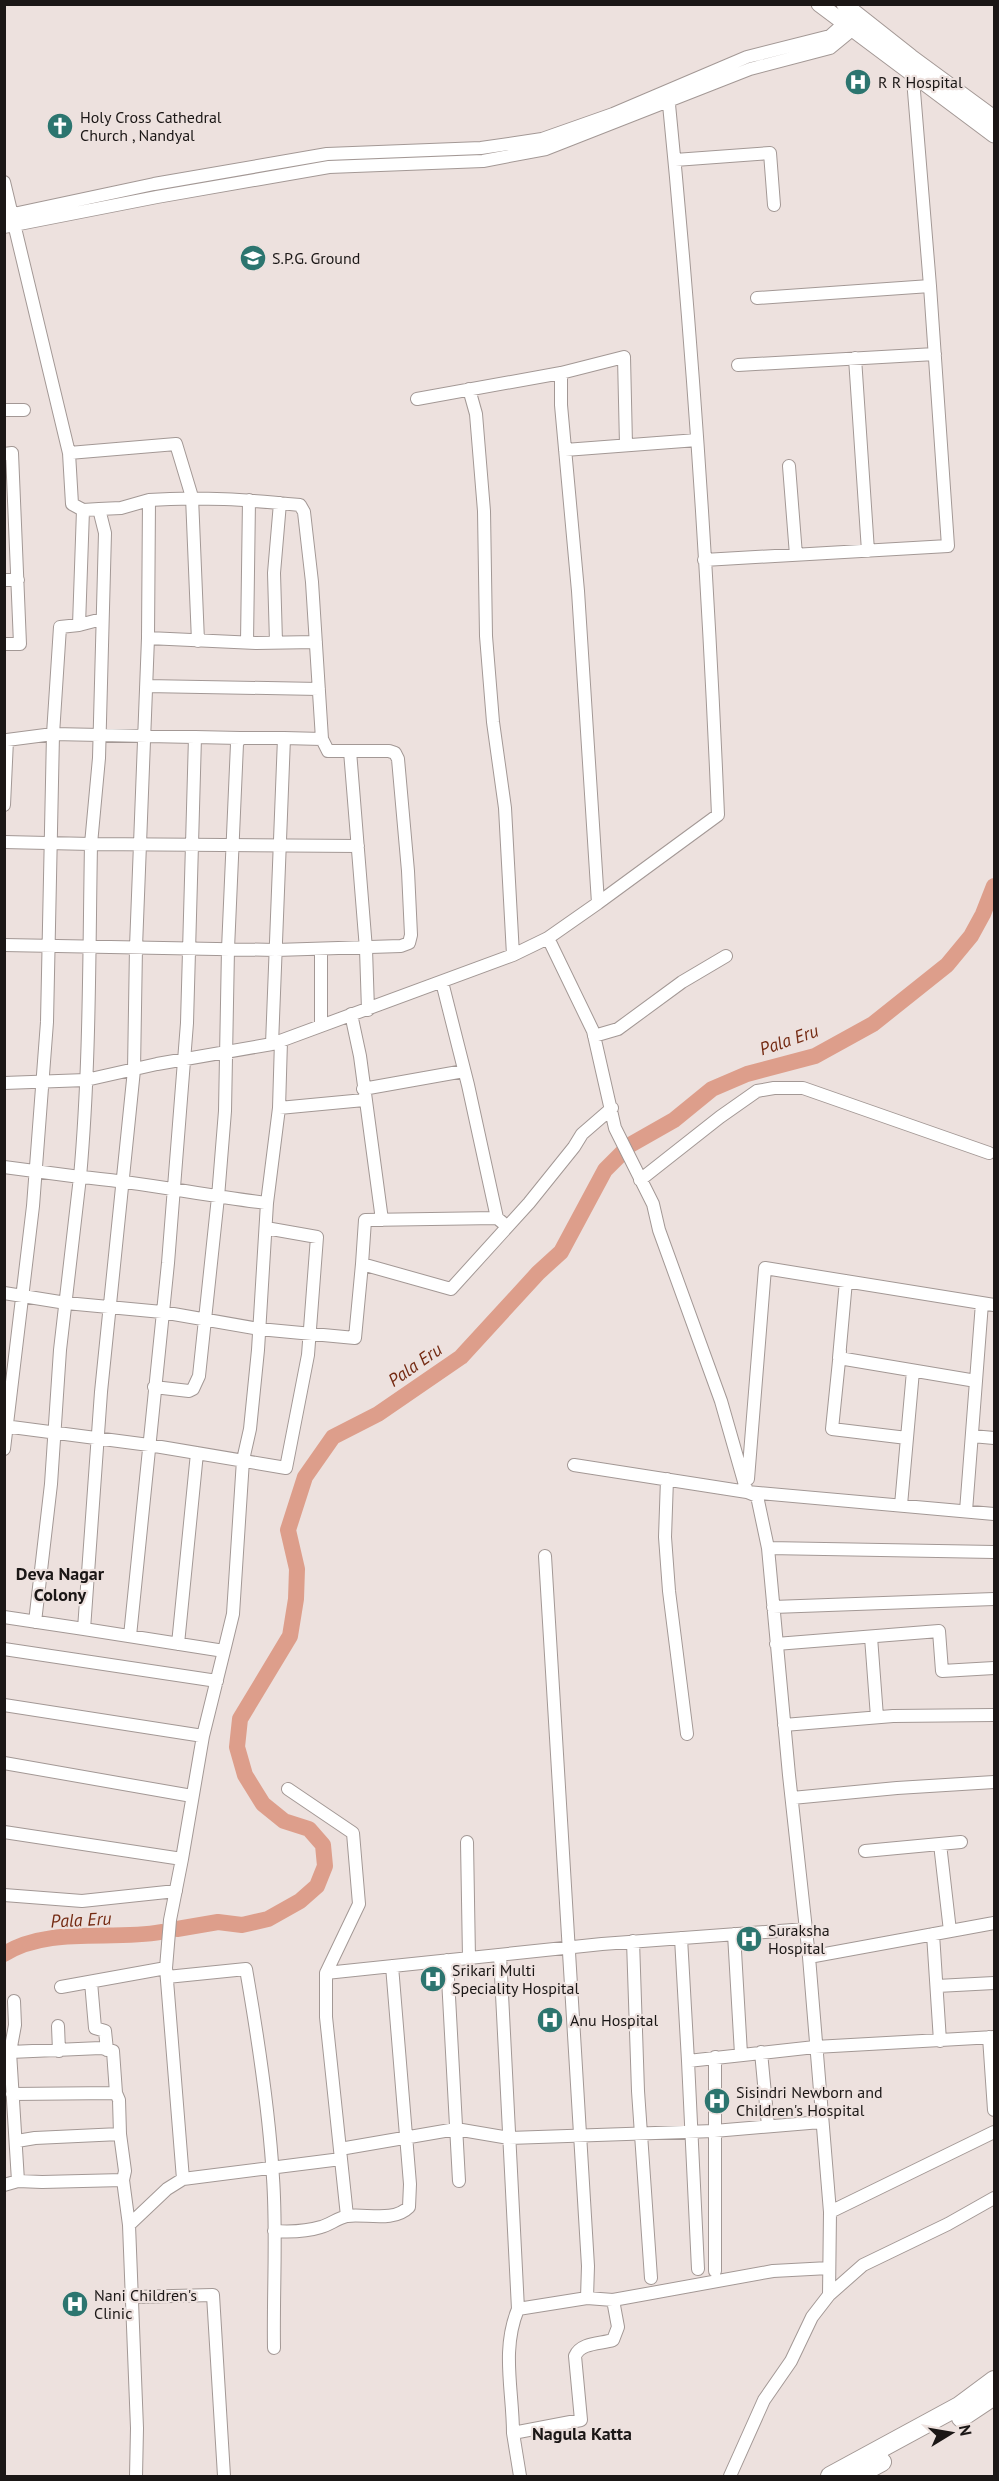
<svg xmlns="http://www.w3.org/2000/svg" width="999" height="2481" viewBox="0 0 999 2481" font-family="'PT Sans',sans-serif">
<rect width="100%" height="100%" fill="#ede1de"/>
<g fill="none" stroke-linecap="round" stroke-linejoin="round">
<path stroke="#dd9e8b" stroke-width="16" d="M177,1929L218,1922L242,1925L268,1919L300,1901L317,1886L325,1866L323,1845L309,1829L284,1821L263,1804L245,1775L237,1747L240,1719L290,1636L296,1599L297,1569L288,1530L305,1477L333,1437L378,1414L461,1357L538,1273L561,1252L605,1170L630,1145L674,1120L712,1089L747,1074L815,1056L873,1024L947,965L971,936L983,914L994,886
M4,1954C49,1926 111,1941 161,1932"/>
<defs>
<path id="minor" d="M675,160L770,153L774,205
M4,182L69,453L72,504L83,510L79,625L60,627L53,734L7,740L4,805
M4,216L154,184L327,154L481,148L542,139L613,114L747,57L830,36L850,18
M4,227L157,197L329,167L483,161L546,149L750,69L830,48L858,25
M757,298L930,286
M855,358L868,551
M738,365L935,354
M561,373V405L578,591L598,903L548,938L593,1031L615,1128L653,1204L659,1230L721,1401L747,1492L757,1496L768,1548L789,1775L809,1957L830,2212L829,2295L812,2317L791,2361L764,2400L730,2476
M469,389L476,414L484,511L486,636L493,722L505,808L513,955L548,938
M417,399L561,373L624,357L626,445
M4,410H24
M565,450L697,440
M69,453L176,444L192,497L198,641
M4,454L12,453L20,644H4
M789,466L796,555
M99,509L121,508L149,500
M83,510L99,509L105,533L99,758L91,844L358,846
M704,560L948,546L930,286L912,67
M4,580H18
M79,625L102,619
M148,638L256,643L316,642
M247,642L249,500
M276,642L274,573L280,503
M146,686L319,689
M195,737L240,738
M4,842L91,844C89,955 90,1066 80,1177L4,1167
M598,903L718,815C708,574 692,334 668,94
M4,945L276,950L401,946L409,943L411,935L408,871L398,759L395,753L389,751H350
M321,950V1025
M442,982L468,1085L497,1218
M351,1014L360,1056L382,1220
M594,1036L618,1029L682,982L726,956
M272,1044L284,738L322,739
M4,1083L86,1080L157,1064L272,1044L513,955
M363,1089L464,1071
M279,1108L364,1100
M640,1180L720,1117L757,1091L774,1088H803L989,1153
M267,1203L279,1108L281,1041
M362,1264L365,1220L497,1218L503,1223
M846,1281L839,1358L976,1381
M4,1293L66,1303L162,1312L259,1329L355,1338L362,1264L451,1289L529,1203L574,1147L582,1134L612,1108
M840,1351L832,1429L907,1438
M154,1387L189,1391L193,1389L199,1376L218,1197L225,1111L228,949L237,744L240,738H284
M4,1426L149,1445L286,1468L308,1355L317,1237L266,1228
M972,1436L994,1438
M4,1449L33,1206L47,1022L53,734L195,737L187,1023L168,1263L130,1636
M574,1465L747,1492L994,1514
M667,1479L665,1537L669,1591L687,1734
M748,1479L765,1268L994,1305
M901,1505L913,1371
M966,1511L982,1303
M768,1548L994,1552
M545,1556L588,2266L587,2298
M773,1607L994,1599
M4,1617L84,1629L101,1392L134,1070L136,947L148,638L149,500C200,496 249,500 300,505L304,512L312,582L322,739L328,751H350L366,949L368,1010
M35,1622L51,1484L60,1350L80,1177C143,1182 205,1196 267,1203L258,1350L250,1429L243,1460L233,1614L224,1651L84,1629
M871,1637L877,1717
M178,1644L197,1453
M776,1644L939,1631L942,1671L994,1668
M4,1649L217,1681
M4,1705L203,1736
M784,1725L893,1716L994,1715
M4,1763L192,1796
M288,1789L353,1833L359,1904L326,1973
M792,1798L897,1788L994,1782
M4,1832L182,1859L170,1920L166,1968L183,2179L167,2189L129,2225L137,2428L136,2476
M467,1842L469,1958
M940,1844L950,1931
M865,1851L961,1842
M182,1859L203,1736L224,1651
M4,1895L82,1901L176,1891
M734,1934L741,2054
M933,1934L940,2041
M681,1938L688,2061L815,2047L994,2037
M633,1941L638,2091L651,2278
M500,1955L518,2309
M809,1957L994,1923
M447,1960L459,2181
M167,1977L246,1969C258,2038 269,2108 273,2178C277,2235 273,2291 274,2348
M91,1982L95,2028L105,2031L107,2050
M937,1986L994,1983
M61,1987L166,1968
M14,2001L15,2025L10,2052L18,2181
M58,2026L59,2051
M989,2037L994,2110
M10,2052L101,2048L113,2051L116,2093L119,2100L120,2134L125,2171L123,2180L129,2225
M761,2052L768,2126
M715,2057V2271
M688,2061L698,2269
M12,2094L116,2093
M17,2141L35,2138L120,2134
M340,2149L456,2129L509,2138L714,2131L821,2122
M183,2179L341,2159
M4,2185L18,2181L42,2182L123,2180
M830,2212L994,2132
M347,2216L326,2017V1973L602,1944L806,1929
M274,2231C290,2232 305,2232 321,2227C329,2225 338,2218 347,2216C364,2213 393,2223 409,2207L410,2184L392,1966
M829,2295L863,2265L948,2224L994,2198
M133,2297L213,2295L224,2476
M513,2433C513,2391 501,2350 518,2309L587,2298L613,2300L773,2271L829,2268
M520,2476L513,2433L581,2420L575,2356C581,2342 601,2344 613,2340L618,2327L613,2300"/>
<path id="major" d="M819,4L994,135
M844,4L911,57L994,118"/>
<path id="highway" d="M961,2418L994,2396
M830,2476L959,2406L994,2380
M856,2476L882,2462"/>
</defs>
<use href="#minor" stroke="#a39895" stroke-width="14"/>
<use href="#major" stroke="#a39895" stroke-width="17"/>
<use href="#highway" stroke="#a39895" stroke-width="20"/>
<use href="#minor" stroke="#fff" stroke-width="12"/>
<use href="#major" stroke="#fff" stroke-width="15"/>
<use href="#highway" stroke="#fff" stroke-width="18"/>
</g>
<defs>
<symbol id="hospital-disc" viewBox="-11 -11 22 22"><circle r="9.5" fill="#2c756f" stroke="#ede1de"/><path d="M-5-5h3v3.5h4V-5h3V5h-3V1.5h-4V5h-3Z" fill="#fff"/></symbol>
<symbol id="church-disc" viewBox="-11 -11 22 22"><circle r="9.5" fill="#2c756f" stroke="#ede1de"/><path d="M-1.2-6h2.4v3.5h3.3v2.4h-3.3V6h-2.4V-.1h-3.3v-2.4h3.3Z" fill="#fff"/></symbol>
<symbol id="school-disc" viewBox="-11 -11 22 22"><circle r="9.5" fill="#2c756f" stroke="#ede1de"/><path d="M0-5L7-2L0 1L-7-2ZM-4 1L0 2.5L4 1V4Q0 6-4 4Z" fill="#fff"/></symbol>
</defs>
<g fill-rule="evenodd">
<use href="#hospital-disc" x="843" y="67" width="30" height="30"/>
<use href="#church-disc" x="45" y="111" width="30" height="30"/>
<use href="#school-disc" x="238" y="243" width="30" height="30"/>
<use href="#hospital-disc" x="734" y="1924" width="30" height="30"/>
<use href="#hospital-disc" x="418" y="1964" width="30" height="30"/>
<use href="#hospital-disc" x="535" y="2005" width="30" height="30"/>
<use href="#hospital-disc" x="702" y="2086" width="30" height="30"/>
<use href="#hospital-disc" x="60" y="2289" width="30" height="30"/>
</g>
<g text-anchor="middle" stroke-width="4.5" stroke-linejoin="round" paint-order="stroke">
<g font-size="16" fill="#1b1716" stroke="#ede1de" text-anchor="start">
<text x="878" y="88">R R Hospital</text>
<text x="80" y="123">Holy Cross Cathedral<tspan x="80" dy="18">Church , Nandyal</tspan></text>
<text x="272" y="264">S.P.G. Ground</text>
<text x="768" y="1936">Suraksha<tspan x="768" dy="18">Hospital</tspan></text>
<text x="452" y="1976">Srikari Multi<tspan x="452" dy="18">Speciality Hospital</tspan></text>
<text x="570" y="2026">Anu Hospital</text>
<text x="736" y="2098">Sisindri Newborn and<tspan x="736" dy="18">Children's Hospital</tspan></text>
<text x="94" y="2301">Nani Children's<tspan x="94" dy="18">Clinic</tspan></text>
</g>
<g font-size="18" font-style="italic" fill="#742a12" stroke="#ede1de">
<text transform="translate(789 1040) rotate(-19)" y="6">Pala Eru</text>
<text transform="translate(415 1365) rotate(-35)" y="6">Pala Eru</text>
<text transform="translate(81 1920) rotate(-3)" y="6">Pala Eru</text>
</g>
<g font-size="18" font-weight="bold" fill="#1b1716" stroke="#ede1de">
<text x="60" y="1580">Deva Nagar<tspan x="60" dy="21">Colony</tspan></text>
<text x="582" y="2440">Nagula Katta</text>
</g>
</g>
<rect width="999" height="2481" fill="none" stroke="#1b1716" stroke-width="12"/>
<g transform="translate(951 2433) rotate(79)" stroke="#ede1de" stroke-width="4.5" paint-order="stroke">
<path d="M0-4.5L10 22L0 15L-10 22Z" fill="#1b1716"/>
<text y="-9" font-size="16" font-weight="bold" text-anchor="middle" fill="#1b1716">N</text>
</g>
</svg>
